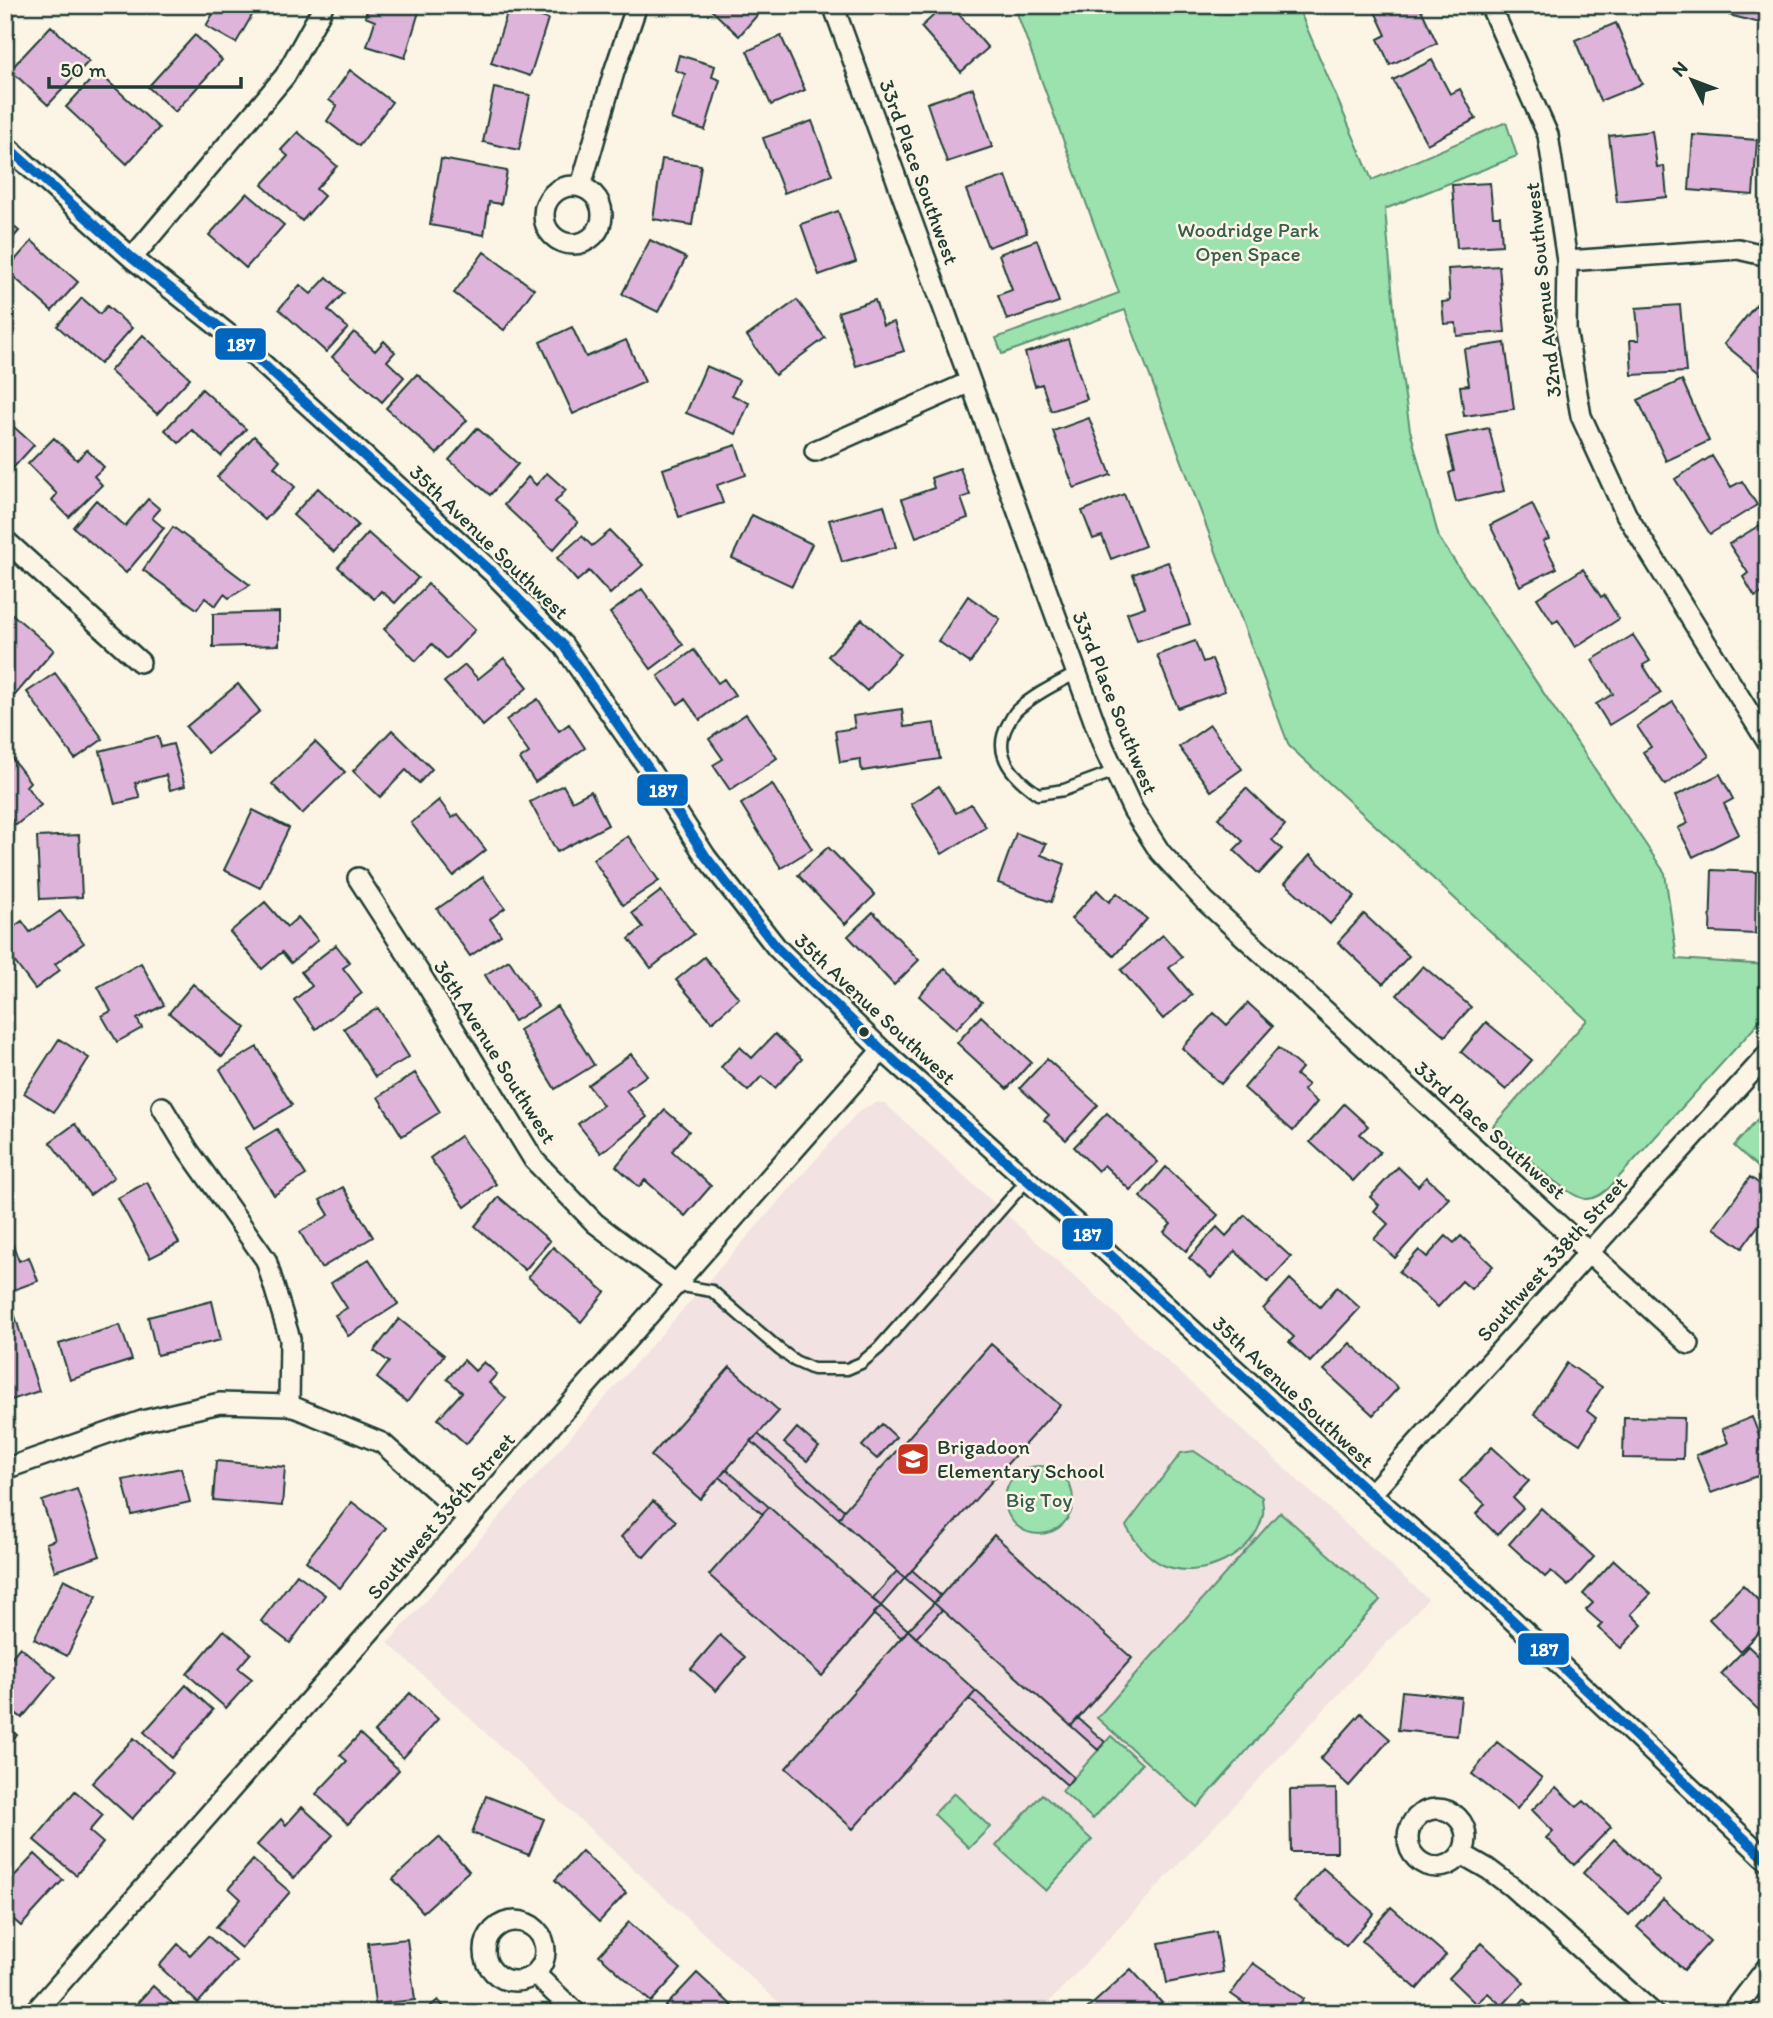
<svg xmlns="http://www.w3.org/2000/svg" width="1773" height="2018" viewBox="0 0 1773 2018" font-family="Itim,sans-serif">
<rect width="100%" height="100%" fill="#fcf5e5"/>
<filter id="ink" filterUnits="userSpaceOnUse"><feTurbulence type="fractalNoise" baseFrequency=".0143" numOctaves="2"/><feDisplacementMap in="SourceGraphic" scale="14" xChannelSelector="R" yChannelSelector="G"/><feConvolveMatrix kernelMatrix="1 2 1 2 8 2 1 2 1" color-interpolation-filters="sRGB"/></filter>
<g filter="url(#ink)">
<path fill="#f3e2e2" d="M878,1102L885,1103L891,1109L1428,1599L1039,2013H790L388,1643L856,1114L866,1107Z"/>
<path fill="#9be2af" stroke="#5d9072" stroke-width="2" d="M1014,5H1297L1372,180L1506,122L1517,156L1385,209L1397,343L1410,430L1439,538L1665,873L1677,959L1768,965V1006L1754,1028L1610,1187C1603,1193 1595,1200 1585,1199C1563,1195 1512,1143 1493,1126L1587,1020L1289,746L1125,310L1002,354L996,338L1119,293Z
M1768,1107V1176L1734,1146Z
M1194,1451L1262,1497C1262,1502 1264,1509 1263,1514C1255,1556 1201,1581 1163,1565C1146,1557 1135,1541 1126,1526L1181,1453Z
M1005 1500a34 34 0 1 1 68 0a34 34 0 1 1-68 0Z
M1280,1512L1380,1600L1197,1807L1097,1718Z
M1111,1736L1142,1764L1093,1819L1062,1791Z
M954,1793L990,1827L969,1848L934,1814Z
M1042,1794L1092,1840L1046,1891L996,1846Z"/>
<path fill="#dfb4db" stroke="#1f3d34" stroke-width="2" d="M218,5H258L236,43L206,26Z
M369,5H421L405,58L367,46L375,21L365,17Z
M706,5H766L739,36Z
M945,5H951L988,48L961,72L921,27Z
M1372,5H1419L1437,43L1390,65L1378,39L1386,35Z
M1732,5H1768V25L1729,15Z
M509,7L548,19L530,76L491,63Z
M5,12L12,18L5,26Z
M1616,23L1642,84L1600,101L1575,40Z
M51,26L89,61L48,105L10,70Z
M195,35L222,60L175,112L148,87Z
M781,36L805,90L771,105L747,51Z
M679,55L715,66L712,77L720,80L705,130L671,119L685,74L675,70Z
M1432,60L1450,94L1460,89L1476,119L1427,144L1393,80Z
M350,70L392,102L359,146L327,121L337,106L329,100Z
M98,72L159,128L127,164L66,107Z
M494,88L530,95L519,150L483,142Z
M973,88L992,147L947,162L927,103Z
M812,121L832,175L784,193L763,138Z
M1652,131L1657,167L1664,166L1667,197L1617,202L1609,136Z
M298,132L337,166L316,189L324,196L302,221L262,185L288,156L281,150Z
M1693,135L1757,140L1753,195L1689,190Z
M441,159L507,171L501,204L489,202L484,235L430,225Z
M662,159L701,165L692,225L653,219Z
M1006,176L1027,233L988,247L966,190Z
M1490,183L1493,216H1500L1502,245L1457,248L1452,185Z
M247,193L284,225L246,268L209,235Z
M838,211L856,262L819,275L801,224Z
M5,219L19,231L5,247Z
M650,240L686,258L658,312L622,294Z
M1037,240L1059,302L1007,320L998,295L1012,290L999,254Z
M32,241L78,282L52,311L6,270Z
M484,252L534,289L504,330L454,293Z
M1499,266L1505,332L1457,336L1456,323L1444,324L1442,302L1450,301L1448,269Z
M327,277L344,293L328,310L348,328L326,352L279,309L300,285L311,294Z
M82,298L100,314L107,306L132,328L100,364L57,326Z
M797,300L825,338L775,375L747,336Z
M875,300L883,325L894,322L904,351L856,366L838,312Z
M1759,301L1768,308V380L1724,344Z
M1680,305L1686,372L1632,375L1630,340H1639L1636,308Z
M572,327L586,357L626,340L645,382L573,414L540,342Z
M354,332L375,351L384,341L395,352L387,361L404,377L382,402L332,357Z
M143,335L190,378L157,414L110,371Z
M1068,339L1087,399L1051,411L1042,384L1035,386L1025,353Z
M1505,343L1514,409L1464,416L1460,386L1469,385L1464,349Z
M706,366L739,380L732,395L749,403L736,434L686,413Z
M417,374L467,420L437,454L386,408Z
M1682,380L1709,441L1666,461L1638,400Z
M202,389L246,429L221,456L192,430L179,443L165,430Z
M1089,418L1111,475L1074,488L1053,431Z
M5,419L34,445L13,468L5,461Z
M477,428L518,464L490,495L449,460Z
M1489,428L1504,491L1456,502L1449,473L1454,471L1446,437Z
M254,436L280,460L274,467L295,487L265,520L217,477Z
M54,438L77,460L87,450L104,467L94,476L102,485L69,517L52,500L57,494L28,464Z
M736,445L746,475L717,485L723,503L679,517L663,469Z
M1712,456L1731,487L1742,481L1757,505L1710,534L1675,479Z
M960,468L970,495L961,498L968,518L916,537L902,499L934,488L931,478Z
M547,473L566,490L555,502L578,522L553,550L504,505L528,477L536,485Z
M318,488L358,525L334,552L293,515Z
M1124,494L1145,546L1111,559L1102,536L1093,539L1082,511Z
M148,499L160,509L152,518L164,528L126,573L73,527L96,500L125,526Z
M1532,504L1549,539L1543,541L1557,568L1520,586L1490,525Z
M884,505L896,547L842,562L829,520Z
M752,515L812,544L792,586L732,558Z
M1768,520V590L1755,597L1743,577L1748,573L1729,544Z
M173,527L250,585L229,598L224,594L215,606L205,598L197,609L143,570Z
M610,531L643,565L610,594L589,571L577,581L557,558L582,536L592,546Z
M368,533L418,578L395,603L381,591L374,599L338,567Z
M1168,562L1190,624L1137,641L1127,613L1145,607L1133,574Z
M1583,569L1601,597L1604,595L1619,619L1575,647L1558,620L1553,623L1537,598Z
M428,584L475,630L447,659L432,644L416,661L384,629Z
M642,589L683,645L651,669L610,613Z
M968,596L1000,619L970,663L938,641Z
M5,608L54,650L15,695L5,686Z
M279,612V645L213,647V614Z
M862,619L900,654L867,691L828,656Z
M1633,635L1650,661L1643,665L1661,693L1609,725L1596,704L1613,694L1592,660Z
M1195,641L1203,662L1212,659L1225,691L1178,708L1157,655Z
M694,650L718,683L724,679L735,695L700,720L685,699L678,704L658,676Z
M504,658L528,687L483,726L444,682L465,665L478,679Z
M55,673L103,739L75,759L27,692Z
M238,684L260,711L208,753L186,727Z
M538,699L559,731L569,724L585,748L535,782L520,759L529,753L506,720Z
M1673,702L1709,756L1665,785L1643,752L1651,747L1637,726Z
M902,709L904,727L934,723L940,759L862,771L860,759L840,762L835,731L855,728L853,716Z
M746,714L777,758L730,790L713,765L723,759L709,739Z
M1210,725L1242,769L1211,791L1179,747Z
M392,730L432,769L419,783L406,770L380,797L353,771Z
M158,736L161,747L173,744L185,786L170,790L166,775L135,783L140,798L115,804L100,751Z
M315,742L345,772L302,814L272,784Z
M8,753L30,782L26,786L41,805L16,825L5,811V755Z
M1720,774L1733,799L1724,804L1739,834L1693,857L1678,828L1688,823L1675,796Z
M772,784L812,849L781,868L741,804Z
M563,785L572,801L591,791L608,825L557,852L530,802Z
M939,786L956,813L971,804L986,827L942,854L911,804Z
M1246,788L1285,825L1272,840L1282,849L1259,874L1234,850L1243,841L1218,818Z
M439,800L452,818L458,814L486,850L453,876L411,823Z
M253,810L289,828L260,888L224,870Z
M1016,833L1046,844L1041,855L1065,864L1051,902L998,883Z
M79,835L82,897L40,899L37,837Z
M628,836L659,881L623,905L593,859Z
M828,847L875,895L845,924L798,875Z
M1310,855L1355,896L1330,924L1285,883Z
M1712,870L1756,872L1755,934L1710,932Z
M483,877L505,908L490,919L501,935L470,956L437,909Z
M1097,890L1109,902L1117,893L1147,919L1114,956L1071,919Z
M661,891L694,934L651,968L629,939L643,927L632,913Z
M265,902L287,927L298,917L318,940L291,963L282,952L262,969L230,932Z
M60,911L84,943L55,964L60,970L35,989L5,949V933L22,921L30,932Z
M873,912L919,960L894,985L848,936Z
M1364,914L1409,956L1383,984L1338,942Z
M1163,935L1182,957L1169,968L1192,995L1163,1019L1121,970Z
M336,945L350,963L343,968L362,993L316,1029L294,1000L312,986L301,972Z
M704,957L739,998L712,1022L676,980Z
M509,960L538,1006L514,1021L485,975Z
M141,963L164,1005L137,1019L142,1028L117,1042L102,1016L111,1011L98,987Z
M1423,966L1471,1007L1445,1036L1397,995Z
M945,968L982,1002L956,1029L919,996Z
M193,984L246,1028L222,1057L169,1013Z
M1248,1003L1273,1026L1221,1084L1182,1048L1214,1013L1227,1025Z
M557,1006L594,1065L555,1089L519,1030Z
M378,1008L409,1057L375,1077L344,1028Z
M981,1016L1031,1062L1007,1089L957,1043Z
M1486,1022L1532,1060L1506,1090L1461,1052Z
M775,1034L802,1059L775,1088L762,1076L748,1091L721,1067L740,1047L752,1058Z
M59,1039L89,1058L54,1112L24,1093Z
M257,1047L292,1105L255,1128L220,1069Z
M1278,1048L1302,1068L1296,1075L1308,1085L1303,1090L1317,1102L1293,1131L1244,1088Z
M631,1054L647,1075L626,1090L647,1117L601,1153L578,1124L603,1105L588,1085Z
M1047,1059L1098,1105L1066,1140L1044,1120L1049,1115L1020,1088Z
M415,1073L440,1112L402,1136L378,1097Z
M1344,1104L1368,1126L1360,1134L1380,1152L1353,1181L1310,1142Z
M665,1110L689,1131L672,1151L711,1186L685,1216L645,1180L639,1187L616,1166Z
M1107,1113L1158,1162L1130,1190L1104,1165L1098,1171L1074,1147Z
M75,1124L114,1177L90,1195L50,1142Z
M277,1129L306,1175L274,1195L245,1148Z
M460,1136L496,1184L465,1207L430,1158Z
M1166,1167L1218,1215L1186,1251L1164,1232L1171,1224L1140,1197Z
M1398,1167L1418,1186L1426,1177L1449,1198L1395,1258L1374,1239L1388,1224L1374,1211L1379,1205L1370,1197Z
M1750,1177L1768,1190V1212L1742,1248L1714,1228Z
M147,1182L179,1243L150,1258L118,1198Z
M343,1187L373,1237L321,1268L300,1232L329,1215L320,1200Z
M499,1197L550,1241L525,1270L475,1226Z
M1245,1215L1291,1257L1268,1282L1235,1251L1211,1278L1189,1258L1217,1227L1226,1236Z
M5,1224L19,1261L29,1257L38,1281L5,1293Z
M1446,1236L1454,1243L1461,1236L1493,1266L1471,1289L1462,1281L1438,1307L1399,1272L1419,1250L1427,1257Z
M553,1247L605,1292L581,1322L528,1277Z
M369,1259L398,1304L348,1336L335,1315L347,1308L331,1283Z
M1290,1279L1320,1307L1337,1287L1360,1308L1310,1362L1289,1342L1294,1337L1263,1309Z
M212,1301L221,1340L157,1355L148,1317Z
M15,1316L39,1391L5,1402V1319Z
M399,1319L444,1355L407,1402L377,1378L389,1362L374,1351Z
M120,1325L132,1360L70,1380L59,1344Z
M1350,1343L1398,1388L1373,1415L1324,1370Z
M991,1344L1060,1405L905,1578L839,1519L844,1510Z
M464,1360L475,1371L484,1362L497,1374L489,1383L506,1398L466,1444L438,1419L462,1392L447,1379Z
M1567,1363L1602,1387L1587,1411L1596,1418L1580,1444L1534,1414Z
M730,1367L779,1411L700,1499L651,1456Z
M1624,1417L1684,1418L1683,1459L1623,1458Z
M1752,1417L1768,1458V1472L1711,1493L1696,1455L1728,1443L1722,1429Z
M882,1424L896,1437L877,1459L862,1446Z
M797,1428L819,1447L807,1461L784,1443Z
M758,1434L844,1510L839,1519L751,1441Z
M1492,1447L1529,1481L1513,1498L1523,1508L1497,1535L1476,1514L1485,1504L1460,1481Z
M216,1461L285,1467L282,1506L213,1500Z
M181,1468L190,1502L132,1515L123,1480Z
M726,1469L769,1507L762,1514L720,1477Z
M77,1489L100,1556L55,1571L46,1543L55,1540L42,1501Z
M653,1501L676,1521L644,1557L621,1537Z
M352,1502L386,1528L340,1588L306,1561Z
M769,1507L881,1606L822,1676L709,1575Z
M1541,1508L1594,1557L1568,1586L1551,1571L1545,1577L1509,1544Z
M994,1535L1132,1658L1071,1726L934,1603Z
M1614,1560L1651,1594L1631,1614L1642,1625L1621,1648L1598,1628L1602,1624L1586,1610L1593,1603L1583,1594Z
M912,1570L940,1595L934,1603L905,1578Z
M897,1571L905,1578L881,1606L872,1599Z
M297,1574L325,1595L290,1643L261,1621Z
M64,1579L97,1596L67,1656L34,1639Z
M1743,1585L1768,1610V1623L1740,1651L1709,1619Z
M934,1603L942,1610L916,1638L908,1630Z
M881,1606L908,1630L902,1638L873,1614Z
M224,1630L251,1653L238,1668L252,1679L226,1708L187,1674Z
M908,1630L976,1691L853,1829L786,1768Z
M720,1635L745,1657L716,1691L691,1669Z
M1748,1646L1768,1665V1719L1721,1674Z
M20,1647L56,1677L22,1718L5,1705V1665Z
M186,1685L213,1710L172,1758L144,1732Z
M976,1691L1073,1777L1067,1785L969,1699Z
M1402,1691L1461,1697L1457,1736L1398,1730Z
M410,1693L438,1719L403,1758L374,1732Z
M1361,1713L1390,1739L1349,1786L1320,1759Z
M1078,1718L1105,1742L1098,1750L1071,1726Z
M5,1725L17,1735L5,1749Z
M360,1734L399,1770L348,1824L316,1794L347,1761L340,1755Z
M134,1738L173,1773L132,1819L92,1783Z
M1497,1742L1542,1778L1517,1809L1472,1774Z
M1556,1787L1577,1807L1584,1801L1611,1827L1574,1865L1546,1838L1553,1831L1532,1810Z
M1336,1789L1337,1852H1291L1290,1790Z
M75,1791L103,1815L89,1831L103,1843L76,1875L34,1840Z
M486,1796L544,1819L529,1855L472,1833Z
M302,1807L333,1835L294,1878L257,1845L281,1819L286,1825Z
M439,1837L469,1871L423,1912L393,1879Z
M1614,1839L1660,1881L1629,1915L1583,1873Z
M582,1851L626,1893L599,1922L555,1880Z
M35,1854L63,1880L21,1926L5,1912V1886Z
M253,1860L290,1892L241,1948L216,1927L241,1899L229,1888Z
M1323,1868L1374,1913L1346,1946L1294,1901Z
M1663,1899L1710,1941L1684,1970L1637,1927Z
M1391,1907L1446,1955L1417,1989L1362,1941Z
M629,1922L681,1969L651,2002L599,1955Z
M1216,1932L1223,1972L1167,1983L1159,1943Z
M208,1936L236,1961L198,2003L159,1966L178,1944L190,1955Z
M407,1939L415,2000L375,2004L368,1943Z
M1482,1943L1524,1982L1502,2006L1488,1993L1476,2004L1449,1978Z
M1253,1963L1304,1999L1294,2013H1258L1231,1994Z
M1131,1969L1162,2003L1151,2013H1089L1086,2010Z
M697,1973L740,2013H671L665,2007Z
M153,1986L183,2013H128Z
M1524,1999L1539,2013H1512Z
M438,2000L449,2013H422Z"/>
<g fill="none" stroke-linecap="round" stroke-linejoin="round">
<defs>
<path id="lane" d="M1077,673C1056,684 1035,694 1017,710C1013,714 1011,719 1008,724C991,754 1013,777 1038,794L1064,790L1115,771
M677,1285L712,1291L780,1350L795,1361L813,1369H847L861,1363L879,1348L1027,1180"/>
<path id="street" d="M833,5L1104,748L1133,810L1160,852L1205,901L1689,1344
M1490,5L1548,135L1567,261L1566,329L1581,416L1626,514L1768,743
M5,145L132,258L243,346L492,572L563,645L651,772L706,857L777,948L882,1050L1082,1229L1371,1494L1469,1579L1768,1861
M581,186L614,72L637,5
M544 215a29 29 0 1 1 58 0a29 29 0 1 1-58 0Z
M132,258L285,76L320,13L323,5
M1567,261L1738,249L1768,256
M815,451L970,382
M5,540L140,662
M358,878L422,977L534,1160L595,1223L677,1285
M162,1107L188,1150L266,1260L290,1339L289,1405
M5,1469L142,1421L220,1403L289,1405L382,1443L468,1519
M1371,1494L1768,1054
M1408 1838a29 29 0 1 1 58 0a29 29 0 1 1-58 0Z
M1462,1854L1488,1869L1512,1887L1653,2013
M485 1951a30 30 0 1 1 60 0a30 30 0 1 1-60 0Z
M535,1974L576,2013
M34,2013C317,1692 600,1371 882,1050
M1732,2013L1768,1966"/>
</defs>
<use href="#lane" stroke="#1f3d34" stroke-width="15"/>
<use href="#street" stroke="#1f3d34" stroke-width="24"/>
<use href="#lane" stroke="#fcf5e5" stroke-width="10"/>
<use href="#street" stroke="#fcf5e5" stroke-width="19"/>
<defs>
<path id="bus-1" d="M5,145L132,258L243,346L492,572L563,645L651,772L706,857L777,948L882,1050L1082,1229L1371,1494L1469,1579L1768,1861"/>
</defs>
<use href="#bus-1" stroke="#fcf5e5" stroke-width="16"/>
<use href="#bus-1" stroke="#0065bd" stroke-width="10"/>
</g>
</g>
<defs>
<symbol id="school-square" viewBox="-11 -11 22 22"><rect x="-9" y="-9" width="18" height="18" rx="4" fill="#c8321e" stroke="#fcf5e5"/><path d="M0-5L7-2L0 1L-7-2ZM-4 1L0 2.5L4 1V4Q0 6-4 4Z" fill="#fff"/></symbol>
</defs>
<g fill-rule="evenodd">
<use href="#school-square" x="894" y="1440" width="38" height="38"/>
</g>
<circle fill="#1f3d34" stroke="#fcf5e5" stroke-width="2.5" cx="864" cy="1032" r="6"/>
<g text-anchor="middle" stroke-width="5" stroke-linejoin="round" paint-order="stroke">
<g font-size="21" fill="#1f3d34" stroke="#fcf5e5">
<text transform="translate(919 172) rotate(70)" y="7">33rd Place Southwest</text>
<text transform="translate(1543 290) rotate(-96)" y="7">32nd Avenue Southwest</text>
<text transform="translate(489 542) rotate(44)" y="7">35th Avenue Southwest</text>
<text transform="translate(1115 703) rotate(68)" y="7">33rd Place Southwest</text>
<text transform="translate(875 1009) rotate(43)" y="7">35th Avenue Southwest</text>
<text transform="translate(495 1052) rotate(58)" y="7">36th Avenue Southwest</text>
<text transform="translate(1490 1130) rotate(42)" y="7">33rd Place Southwest</text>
<text transform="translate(1552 1259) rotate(-48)" y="7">Southwest 338th Street</text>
<text transform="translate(1293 1392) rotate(43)" y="7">35th Avenue Southwest</text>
<text transform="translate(441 1516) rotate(-49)" y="7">Southwest 336th Street</text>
</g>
<g font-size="21" fill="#385e4d" stroke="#fcf5e5">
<text x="1248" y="237">Woodridge Park<tspan x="1248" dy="24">Open Space</tspan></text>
<text x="1039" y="1507">Big Toy</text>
</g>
<g font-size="21" fill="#1f3d34" stroke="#fcf5e5" text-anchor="start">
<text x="937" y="1454">Brigadoon<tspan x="937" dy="24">Elementary School</tspan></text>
</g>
</g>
<g stroke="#fcf5e5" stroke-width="2.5">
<rect x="214" y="327" width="53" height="34" rx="7" fill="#0065bd"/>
<rect x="636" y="773" width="53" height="34" rx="7" fill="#0065bd"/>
<rect x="1061" y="1217" width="53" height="34" rx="7" fill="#0065bd"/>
<rect x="1517" y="1632" width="53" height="34" rx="7" fill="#0065bd"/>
</g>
<g font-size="19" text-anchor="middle" font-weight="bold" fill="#fff">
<text x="241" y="351">187</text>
<text x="663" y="797">187</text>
<text x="1087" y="1241">187</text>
<text x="1544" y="1656">187</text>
</g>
<rect width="1773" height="2018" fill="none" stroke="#fcf5e5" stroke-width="28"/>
<rect x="14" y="14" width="1745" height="1990" fill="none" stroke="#1f3d34" stroke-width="2.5" filter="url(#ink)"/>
<g transform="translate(1692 80) rotate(312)" stroke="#fcf5e5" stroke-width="5" paint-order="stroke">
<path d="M0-5L12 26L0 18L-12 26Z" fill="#1f3d34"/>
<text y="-10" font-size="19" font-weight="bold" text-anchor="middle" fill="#1f3d34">N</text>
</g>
<path d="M49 77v10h192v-10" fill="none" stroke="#1f3d34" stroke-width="3.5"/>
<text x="60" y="77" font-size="21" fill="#1f3d34" stroke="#fcf5e5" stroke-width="5" paint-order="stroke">50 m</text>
</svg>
